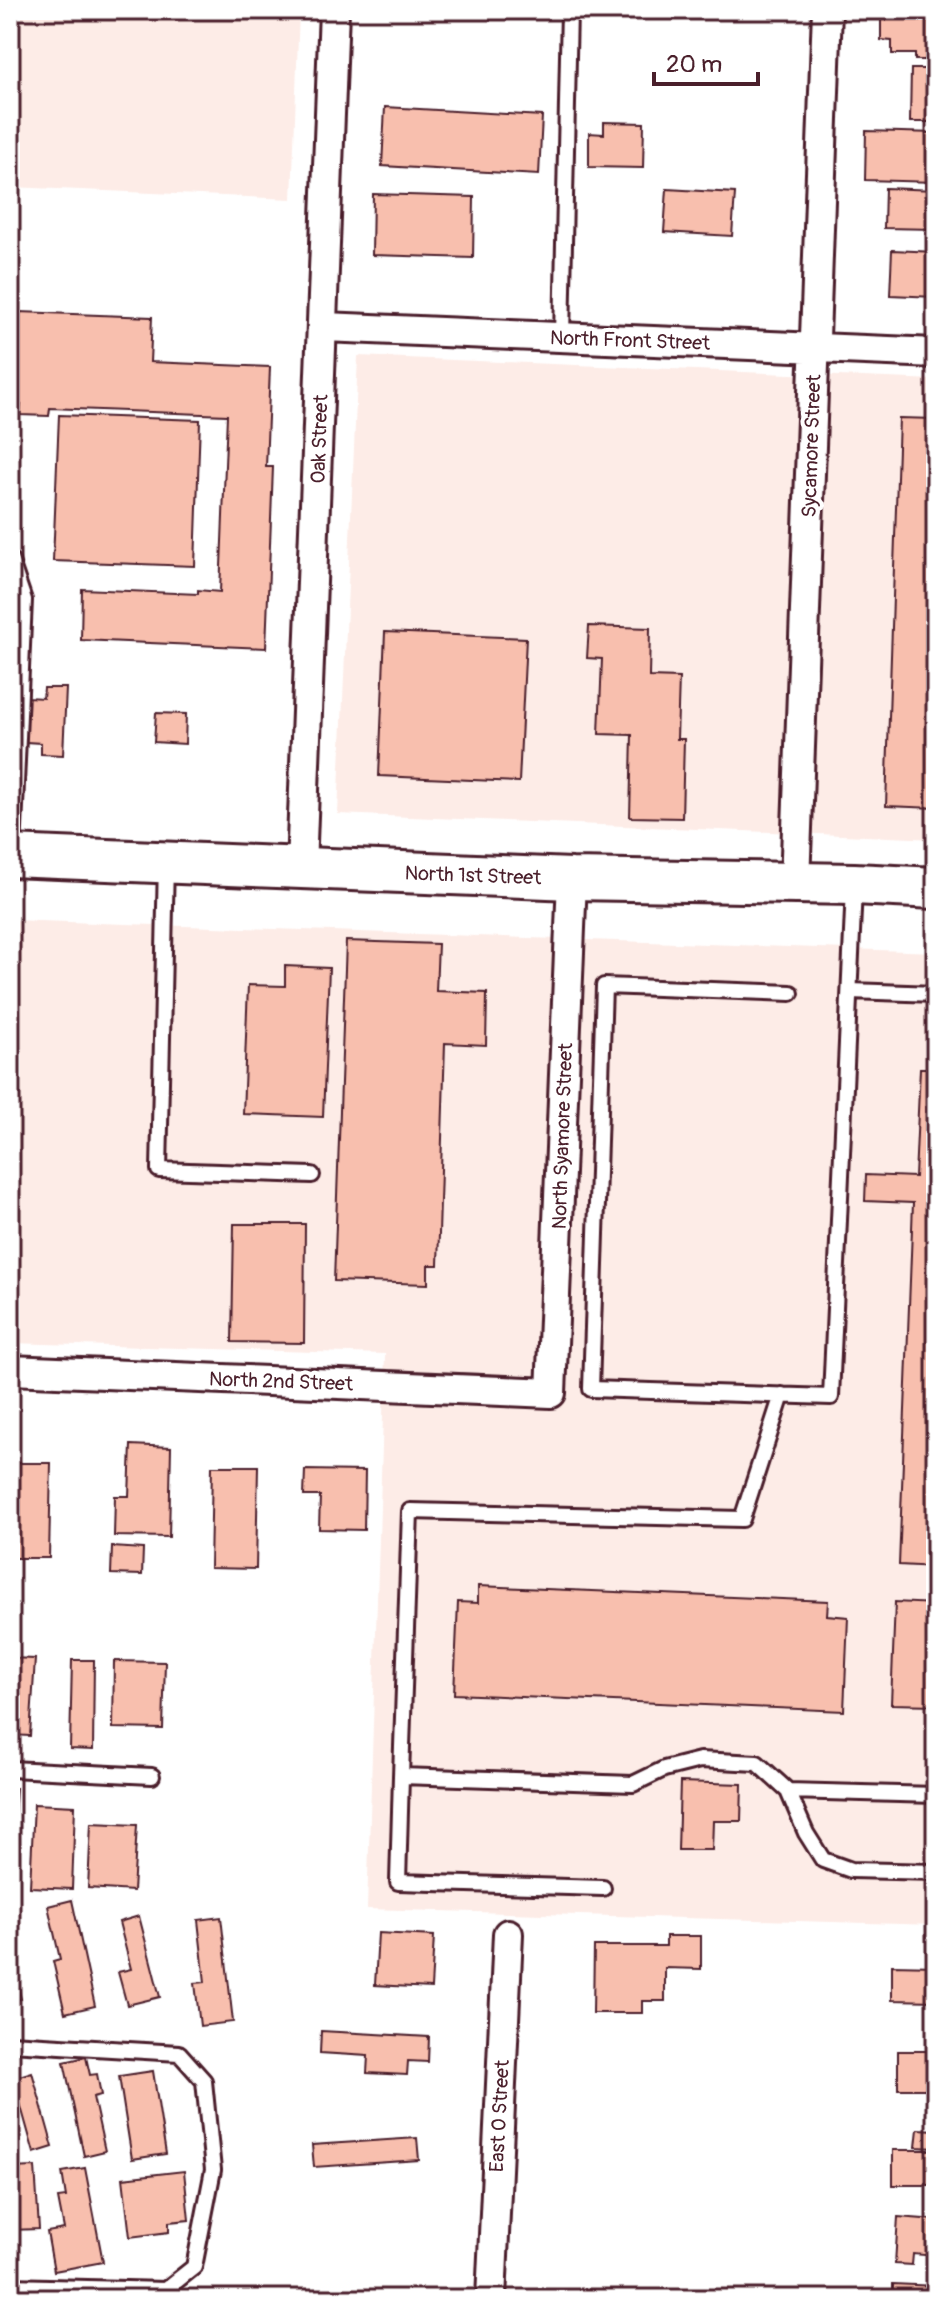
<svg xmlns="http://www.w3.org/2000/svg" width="946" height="2309" viewBox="0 0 946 2309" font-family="Pangolin,sans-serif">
<rect width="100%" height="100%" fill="#fff"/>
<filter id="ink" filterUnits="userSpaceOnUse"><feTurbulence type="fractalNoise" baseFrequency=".0125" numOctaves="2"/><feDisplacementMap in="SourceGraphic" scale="16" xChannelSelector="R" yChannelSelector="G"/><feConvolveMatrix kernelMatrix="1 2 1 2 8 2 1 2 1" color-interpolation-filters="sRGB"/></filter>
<g filter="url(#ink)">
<path fill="#fdece7" d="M10,10H299L292,199L10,187Z
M358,356L936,380V839L338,814Z
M10,920L936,952V1925L367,1909L385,1354L10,1343Z"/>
<path fill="#f8bfae" stroke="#4a1f2b" stroke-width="2" d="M891,10H936V60H915V54H892V41L881,40V16H891Z
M911,69H936V122H910Z
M385,107L542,116L539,175L382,166Z
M604,122L644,123L643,168L589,167V133L604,134Z
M866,131L936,133V182L865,180Z
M885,188L936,190V229L884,228Z
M667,189L735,193L732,236L664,232Z
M373,194L474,197L473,258L372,255Z
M892,250L936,252V297L890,295Z
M19,312L152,317L150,362L270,367L266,467H273L266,648L81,640L82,589L198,594V590L220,592L227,415L50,408L49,416L20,415L21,405L10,404V326L19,327Z
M59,415L200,420L195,566L53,561Z
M899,418L936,419V808L886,806Z
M589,626L650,628L649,677L679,678L677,739H684L682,818L630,817L632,735L599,734L602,659L587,658Z
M385,632L526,638L519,782L379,776Z
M44,688H66L63,755L41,754V743L10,741V696L43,698Z
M156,713L186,714L185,744L154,742Z
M346,941L438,944L436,991L487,993L486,1045L445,1043L438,1265H428V1284L334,1281Z
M285,966L329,968L323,1117L243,1114L248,985L285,986Z
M920,1068H936V1567L899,1565L913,1203L865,1201L866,1175L915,1177Z
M234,1224H305L304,1343L232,1342Z
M131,1445L171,1447L169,1537L114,1536L115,1496H129Z
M10,1463H51L49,1558H10Z
M212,1466H258L256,1569L210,1568Z
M305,1470L365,1471L364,1530L319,1529L320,1496H304Z
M112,1547L143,1549L142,1575L111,1574Z
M478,1586L828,1601L827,1615L848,1617L844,1711L454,1694L458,1602L478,1603Z
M936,1588V1705L891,1704L895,1602L935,1604Z
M10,1658L35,1659L30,1736L10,1735Z
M72,1660H94L93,1750L70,1749Z
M114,1661L165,1662L163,1729L113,1728Z
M680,1782L742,1784L741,1821H713L712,1850H678Z
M10,1788H16L11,1866H10Z
M34,1804L75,1806L72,1889L30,1887Z
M91,1823L137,1825L133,1891L88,1888Z
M72,1900L95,2006L65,2013L53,1961L60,1959L48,1906Z
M139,1916L160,1997L127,2005L118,1972L131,1969L119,1922Z
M221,1917L233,2022L200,2026L195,1983L205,1982L198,1920Z
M378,1933L434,1936L431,1988L375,1985Z
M666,1936H701V1969L665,1968V2001H642V2013H593L594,1946H666Z
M10,1950L21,1999L10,2001Z
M892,1965L936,1966V2001L892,2000Z
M321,2031L429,2037L428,2062L408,2061L407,2075L367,2073L368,2056L320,2053Z
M898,2051H936V2089H898Z
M86,2057L90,2075L97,2074L101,2095L93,2097L105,2151L84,2156L64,2062Z
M153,2071L166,2154L132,2159L119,2076Z
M32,2072L53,2147L34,2153L13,2078Z
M918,2129L936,2130V2148L916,2147Z
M417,2138L419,2160L314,2167L312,2145Z
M893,2150H936V2185H893Z
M35,2167L39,2229L10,2230V2168Z
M85,2168L103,2262L54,2271L47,2232L64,2229L58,2198L66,2197L62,2172Z
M184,2171L189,2220L169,2222V2232L130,2237L123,2178Z
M898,2217L936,2220V2256L913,2254L912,2265L895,2264Z
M893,2284L936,2286V2299H875V2291L893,2292Z"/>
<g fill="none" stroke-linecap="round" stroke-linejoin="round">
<defs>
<path id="service" d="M562,337L569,10
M10,559L24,600L13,852
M166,863L159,1170L312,1175
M850,991L936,994
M791,993L604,986L591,1389L831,1397L854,888
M782,1395L742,1519L410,1511L401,1776L633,1784L664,1769L700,1760L757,1763L788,1791L806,1833L823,1860L851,1870L936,1872
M10,1769L152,1776
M401,1776L398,1882L603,1888
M788,1791L936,1795
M10,2043L179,2053L204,2081L213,2170L194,2267L165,2290L10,2286"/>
<path id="minor" d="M324,327L936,353
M301,868L334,10
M795,883L827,10
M10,1370L551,1393L572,879
M491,2299L508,1934"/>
<path id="secondary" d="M10,856L572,879L854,884L936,888"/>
</defs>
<use href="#service" stroke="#4a1f2b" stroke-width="20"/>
<use href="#minor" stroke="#4a1f2b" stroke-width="34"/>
<use href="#secondary" stroke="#4a1f2b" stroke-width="46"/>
<use href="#service" stroke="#fff" stroke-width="14"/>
<use href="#minor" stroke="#fff" stroke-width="28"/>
<use href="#secondary" stroke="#fff" stroke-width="40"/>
</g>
</g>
<g text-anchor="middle" stroke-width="8" stroke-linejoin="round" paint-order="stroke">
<g font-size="20" fill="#4a1f2b" stroke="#fff">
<text transform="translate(630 340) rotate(2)" y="7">North Front Street</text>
<text transform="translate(319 439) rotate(-88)" y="7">Oak Street</text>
<text transform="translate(811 446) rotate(-88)" y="7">Sycamore Street</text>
<text transform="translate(473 875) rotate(2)" y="7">North 1st Street</text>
<text transform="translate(562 1136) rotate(-88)" y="7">North Syamore Street</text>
<text transform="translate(281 1381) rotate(2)" y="7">North 2nd Street</text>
<text transform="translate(499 2116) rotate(-87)" y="7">East O Street</text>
</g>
</g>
<rect width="946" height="2309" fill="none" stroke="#fff" stroke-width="40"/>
<rect x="20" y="20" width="906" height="2269" fill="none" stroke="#4a1f2b" stroke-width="3" filter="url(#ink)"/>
<path d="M654 72v12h104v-12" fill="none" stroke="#4a1f2b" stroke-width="4"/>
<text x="666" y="72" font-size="24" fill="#4a1f2b" stroke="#ffffff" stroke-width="6" paint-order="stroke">20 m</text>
</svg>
